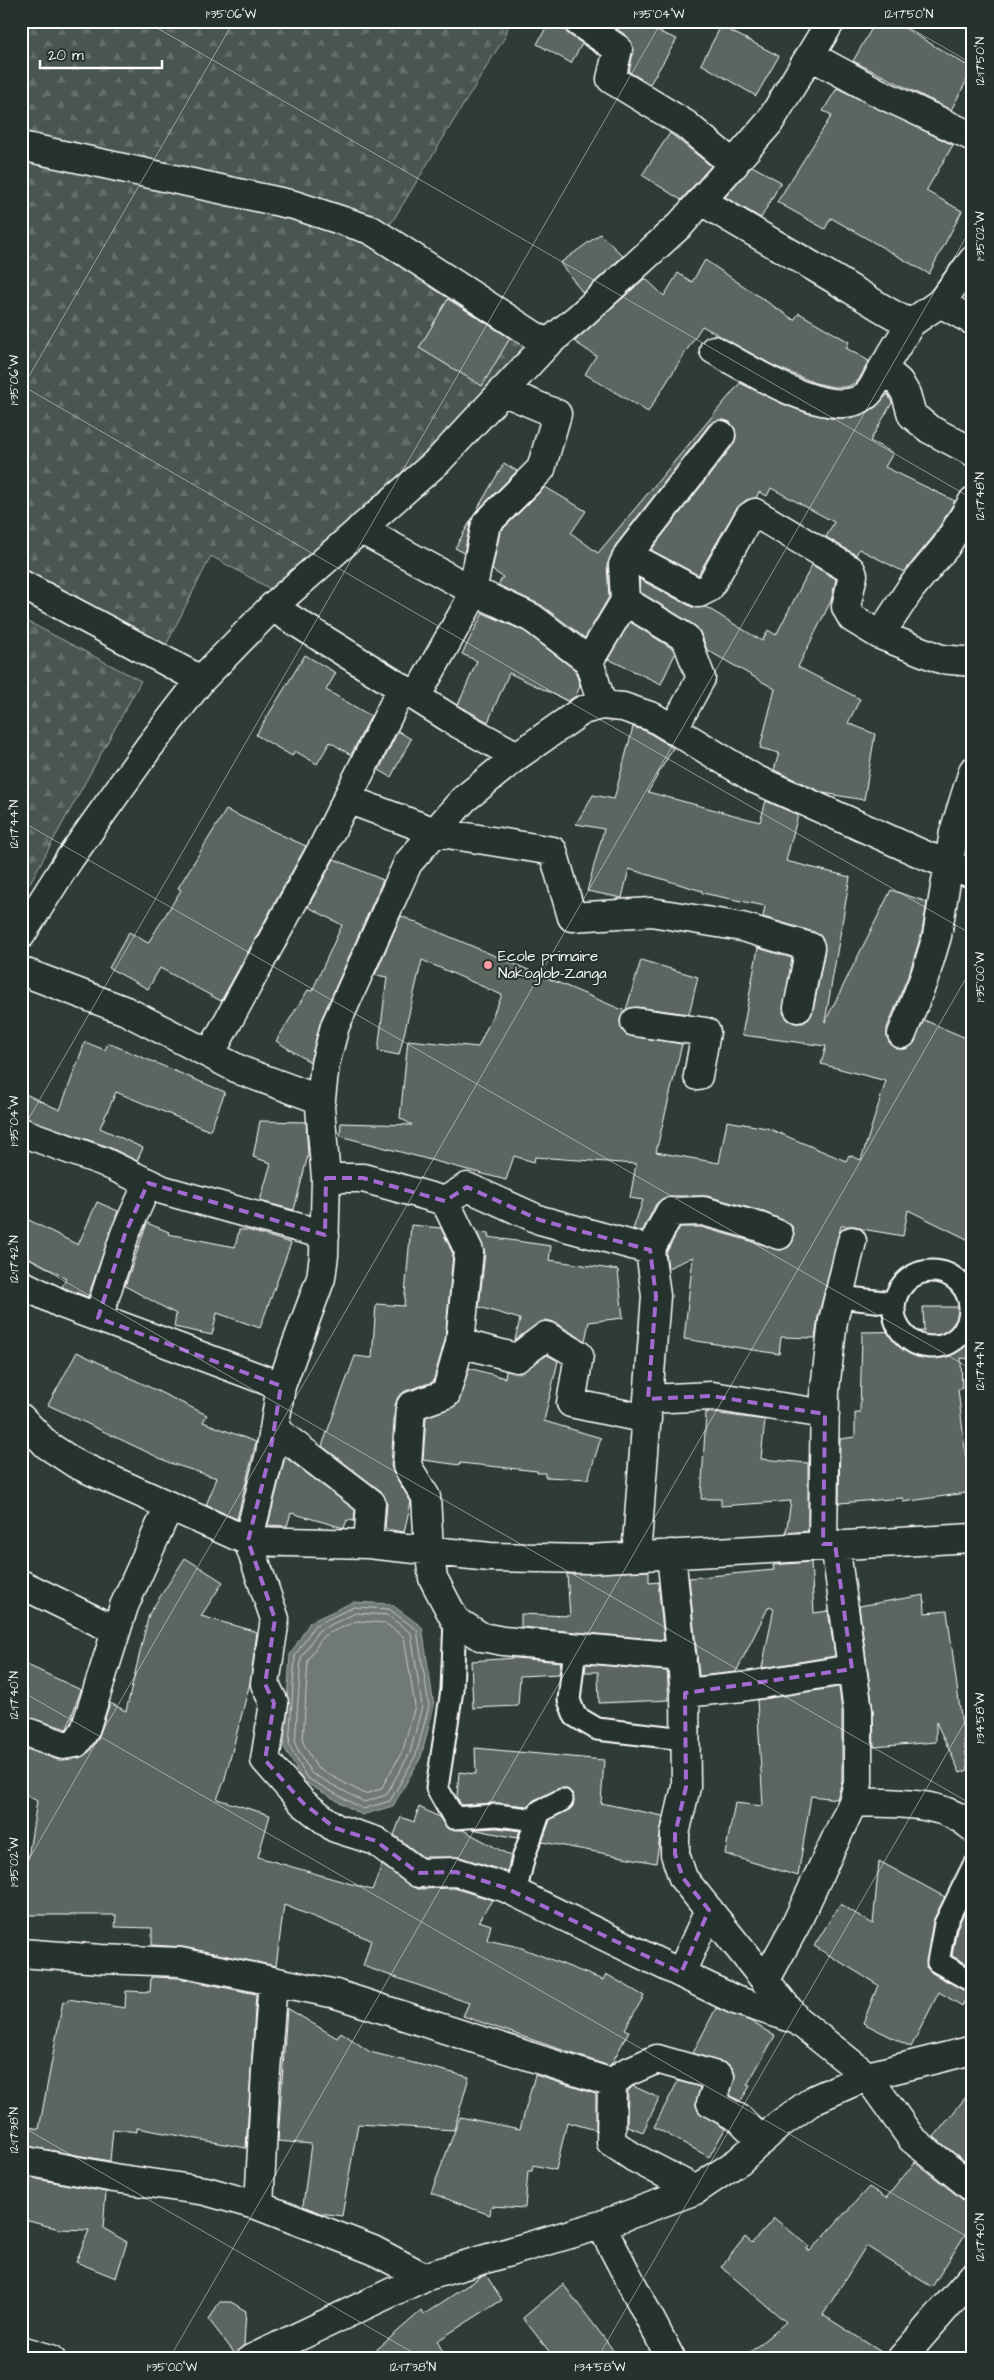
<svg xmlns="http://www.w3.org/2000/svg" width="994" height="2380" viewBox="0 0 994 2380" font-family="'Architects Daughter',sans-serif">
<defs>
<pattern id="forest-firs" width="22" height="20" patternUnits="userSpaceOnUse" patternTransform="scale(1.25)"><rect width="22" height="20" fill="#4a544f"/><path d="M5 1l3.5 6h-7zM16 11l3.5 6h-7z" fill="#656e69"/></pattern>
</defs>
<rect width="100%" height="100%" fill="#2f3b35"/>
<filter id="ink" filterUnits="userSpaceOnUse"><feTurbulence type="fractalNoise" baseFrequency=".02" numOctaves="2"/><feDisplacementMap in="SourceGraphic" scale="10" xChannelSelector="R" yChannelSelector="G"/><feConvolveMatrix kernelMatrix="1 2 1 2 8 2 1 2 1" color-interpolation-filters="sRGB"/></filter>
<g filter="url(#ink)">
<path fill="url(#forest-firs)" stroke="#a4aaa7" d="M21,21H509L506,35L392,222L371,232L550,340L276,592L211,556L161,655L21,582Z
M21,618L141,681L21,899Z"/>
<path fill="#707975" stroke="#a9afac" d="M353,1602L391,1604L422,1627L434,1706L421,1757L393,1806L362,1815L303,1781L284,1747L290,1655L310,1622Z"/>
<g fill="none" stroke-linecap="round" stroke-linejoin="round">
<path stroke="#c6c9c8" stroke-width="1" d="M354,1607L389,1609L417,1630L429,1706L416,1755L390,1801L363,1809L307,1778L289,1745L295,1656L314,1626Z
M356,1613L387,1615L411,1633L422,1706L410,1753L386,1795L364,1802L311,1773L295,1744L301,1658L318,1631Z
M357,1621L385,1623L404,1637L415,1706L403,1750L381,1789L365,1794L317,1768L303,1742L308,1660L323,1636Z"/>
</g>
<path fill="#5b6661" stroke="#fff" d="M544,21H562L568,34L599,55L582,44L571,63L537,44L548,24Z
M605,21H631L677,39L650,84L629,72L633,53L632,43L627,36Z
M876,21H893L973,69L951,110L853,61Z
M721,26L779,56L756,96L701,64Z
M837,88L953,145L926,191L962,211L929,274L831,218L825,229L777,202L832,115L823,111Z
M670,133L711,166L681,200L642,175Z
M752,166L781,182L761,218L725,197Z
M600,234L623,256L583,293L560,263Z
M705,260L794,320L799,313L849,342L846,348L869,361L858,381L847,387H833L815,383L774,366L702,326L648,412L585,374L596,356L575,342L577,339L645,278L664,296L678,273L692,282Z
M448,299L510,338L482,386L419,348Z
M740,383L783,404L807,413L831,418H850L871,410L888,394L892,403L870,441L893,453L885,467L955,501L933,537L904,572L859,549L856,555L826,537L834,522L771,488L767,496L759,492L756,498L746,500L736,509L698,575L651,550L734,444L736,437L735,429L730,422L723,420L715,421L709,425L615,546L607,565L609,597L585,638L541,605L498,585L503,577L492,570L500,532L545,487L586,511L571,533L598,553Z
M504,463L517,471L475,513Z
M471,520V521L464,553L455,548Z
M812,565L836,579L831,601L798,667L860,699L848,723L875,734L864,800L823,793L774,770L779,753L760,748L775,689L707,650L701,633L694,625L640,592L639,579L692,607H706L762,641L768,630L776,635Z
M483,613L524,631L575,670L580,686L576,696L568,701L509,673L488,722L458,705L477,661L462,654Z
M630,622L673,649L675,654L661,684L608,659Z
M305,655L336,673L326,690L371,716L351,755L330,742L317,764L295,751L292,756L256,735Z
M633,727L646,731L673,748L648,792L760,822L766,801L798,815L786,861L850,877L825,1022L891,890L927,902L922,932L910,971L887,1028V1036L890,1043L897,1049H905L911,1046L924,1020L973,1041V1242L908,1210L903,1236L862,1229L855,1226H841L818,1317L815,1338L781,1337L779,1354L684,1339L693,1257L668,1268L666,1253L680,1227H701L781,1250L789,1247L793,1241L794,1234L792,1226L785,1221L764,1212L707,1196H670L662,1199L656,1204L642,1232L633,1229L643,1200L630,1198L636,1164L535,1157L534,1162L514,1156L506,1180L340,1136L341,1123L412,1125L400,1118L408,1040L478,1047L502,995L422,960L399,1055L378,1051L387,977L375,975L401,916L625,1011L620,1020L621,1028L626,1035L682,1044L656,1152L719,1163L727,1121L767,1128L846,1161L849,1155L861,1160L886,1081L821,1064L826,1046L742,1035L758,948L792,958L783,1013L788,1020L795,1023H803L809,1019L813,1011L825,950L821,936L814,932L763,917L765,906L702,893V891L629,869L622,898L587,891L604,829L576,824L593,795L614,799Z
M398,731L411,739L391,777L379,770Z
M226,810L306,846L221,1001L160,968L148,989L109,968L129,932L148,943L181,890L178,888Z
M334,859L383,880L321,1020L310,1062L276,1041L308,990L312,991L342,925L308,907Z
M641,960L698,977L689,1014L637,1007L626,1010Z
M85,1042L105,1050L108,1043L225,1092L210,1131L116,1092L100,1128L143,1148L137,1161L109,1147L21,1117V1092L60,1110Z
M260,1121L306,1122L308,1155L294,1210L260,1201L271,1163L253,1157Z
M97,1202L118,1211L88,1297L62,1287L66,1278L21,1254V1216L78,1245Z
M147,1223L169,1232L168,1234L235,1247L239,1230H247L291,1243L260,1328L217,1313L212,1335L174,1327L176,1314L125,1286Z
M411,1225L441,1228L453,1254L445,1340L433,1382L405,1391L398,1397L395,1405L391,1466L394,1474L411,1502L404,1532L385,1529L387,1504L381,1491L322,1446L355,1356L372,1358L376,1304L404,1306Z
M477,1232L489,1233L488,1237L551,1246L549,1260L618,1270L623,1318L589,1322L585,1341L554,1322L546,1320L537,1324L515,1340L520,1319L479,1307L485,1253Z
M923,1307H973V1359L961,1358L962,1389H958L966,1458L973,1457V1492L903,1502V1498L839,1503L840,1439L855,1437V1413H860L862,1332L924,1331Z
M77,1352L207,1415L203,1422L256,1442L237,1519L206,1505L217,1478L170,1463L48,1405Z
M547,1355L558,1361L544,1421L601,1438L588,1479L545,1477V1473H537V1471L460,1463V1465L423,1460L426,1417L458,1404L469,1368L505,1378L506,1371L520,1373Z
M706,1412L765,1420L761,1459L808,1463V1531L786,1533L791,1501L721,1506V1499H701Z
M285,1457L355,1510L354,1521L347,1520L344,1528L291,1513L287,1526L268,1525Z
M185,1558L223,1582L201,1616L257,1632L250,1683L224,1782L217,1799L270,1815L258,1857L372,1890L382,1865L409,1885L418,1889L454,1888L492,1900L479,1921L491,1925L487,1940L519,1947L603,1980L606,1974L644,1996L625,2029L629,2031L612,2063L609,2066L463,2016L469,2003L363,1966L371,1940L284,1905L276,1966L183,1947L152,1945V1928L115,1927L116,1915H21V1857L28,1858L37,1801L21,1792V1747L58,1760L79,1758L89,1752L98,1739L110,1703L126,1711L149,1614Z
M811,1562L814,1613L828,1611L835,1656L762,1668L774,1608L769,1606L736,1672L699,1676L689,1578L774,1570L773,1565Z
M649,1571V1583L658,1582L664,1640L521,1627V1614L570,1616L567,1574Z
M924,1595L925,1613L947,1611L968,1770L960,1773L936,1722V1742L874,1747L873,1709L859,1606Z
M515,1658L561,1662L559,1674L520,1676L518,1706L473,1708L471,1661Z
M21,1662L81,1690L67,1729L21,1715Z
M586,1664L667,1671L669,1700L599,1703L598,1672H585Z
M839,1687L842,1712V1781L837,1799L811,1796L798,1876L725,1854L735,1803L763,1806L757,1700Z
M475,1748L604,1760L601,1803L663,1816L656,1863L542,1842L550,1820L573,1806V1794L563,1788L534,1800L528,1806L496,1803L461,1805L457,1797L459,1772L476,1774Z
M419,1807L439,1817L449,1829L463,1830L511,1856L507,1872L460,1857H423L394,1835L401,1817L414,1822Z
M497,1828L520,1831L517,1838L472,1829Z
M879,1861L945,1897L933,1921L926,1967L932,1973L969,1993L962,2006L939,1992L911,2047L863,2023L878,1985L814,1946L840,1904L873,1924Z
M966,1909L973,1912V1967L952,1956L957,1928Z
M151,1977L178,1978L256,1994L246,2148L137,2128V2132L113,2129L110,2161L21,2145V2125L39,2129L63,2001L67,2002L68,1999L125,2008L126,1991L150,1992Z
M287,2008L337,2038L341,2032L370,2052L469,2077L454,2130L358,2124L342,2216L320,2213L303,2206L311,2144L278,2141Z
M716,2008L750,2021L775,2036L747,2085L750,2086L741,2101L730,2096L735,2074L731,2066L693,2053Z
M535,2075L596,2094V2130L567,2122L556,2170L533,2165L532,2171H528L525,2208L491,2206L490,2215L431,2193L460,2117L520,2129Z
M678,2081L700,2087L696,2105L698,2111L725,2129L709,2157L654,2127Z
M633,2086L659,2098L643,2132L627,2126L628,2091Z
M973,2088V2168L934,2137Z
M915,2162L963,2200L973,2203V2222L932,2287L866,2246L823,2315L886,2355V2359H742L786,2322L721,2267L745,2237L752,2243L774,2218L809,2246L807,2249L810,2251L869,2187L886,2198Z
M21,2176L106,2192L103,2228L127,2242L116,2278L76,2262L89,2230L59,2229L21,2219Z
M486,2275L502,2300L437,2341L447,2359H366L421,2311L423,2315L480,2277Z
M563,2284L620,2359H555L523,2318Z
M219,2302H231L246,2311L244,2345L236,2355L209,2320Z"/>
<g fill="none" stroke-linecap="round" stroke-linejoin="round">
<defs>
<path id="service" d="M894 1309a38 38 0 1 1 76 0a38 38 0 1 1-76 0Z
M840,1297L893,1303
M455,1620L452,1690L437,1788L454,1818L497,1815L536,1820
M575,1648L569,1700L575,1716L597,1729L685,1739
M973,1867L945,1924L938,1962L973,1982
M515,1893L524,1856L540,1811L562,1800"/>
<path id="minor" d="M577,21L618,49L611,79L685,124L734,165
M811,56L879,93L973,137
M21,146L294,205L371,230L547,344
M702,201C752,232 804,260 854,291C875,303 888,314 911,323L940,303L973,260
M940,303L973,321
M911,323L883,368L899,382L906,394L912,415L929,429L973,452
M714,350C747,368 830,423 865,396C873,391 878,376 883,368
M360,529L472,590L532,618L589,661L602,705
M628,555L699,593L709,588L749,517L755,513L851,570L853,575L846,607L852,618L880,635L941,659L973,662
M21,584L201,680
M272,607L459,724L517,756
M880,635L911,588L946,546L973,501
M589,661L625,601
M416,697L470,601L486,524L541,469L557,414L502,391
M673,730L701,678L686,638L625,601L623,565L629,553L721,435
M347,799L435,832L553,851L572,917L651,912L742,927L810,947L798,1008
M21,935L68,861L149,747L201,680L272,607L439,460L547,344L578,318L681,224L769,123L831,21
M21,971L126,1011L242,1071L321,1100
M635,1022L706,1032L698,1076
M902,1034L925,976L937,936L954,832L973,771
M210,1054L323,847L402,688
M21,1132L104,1162L163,1190L325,1235
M326,1178H363L445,1201L467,1187L540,1220L650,1250
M445,1201L469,1251L460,1343L517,1358L546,1336L579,1355L571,1403L647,1419
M21,1284L62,1304L281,1386
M98,1318L125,1234L148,1183
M460,1343L446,1394L411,1406L407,1466L426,1497L429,1550L433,1578L455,1620L482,1637L503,1641L682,1657
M648,1399L712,1396L825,1414
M21,1418L47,1445L76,1464L248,1541L368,1544L490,1557L588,1559L973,1538
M274,1429L371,1503L368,1544
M823,1544L825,1389L833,1321L852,1241
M671,1554L685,1693L686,1787L675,1834V1854L683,1878L797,2020L867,2076L912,2139L973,2188
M636,1556L656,1296L650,1250L670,1212L703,1211L760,1227L779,1235
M21,1584L115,1630
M685,1693L742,1687L852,1669
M21,1730L63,1745L76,1743L85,1730L124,1606L169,1506
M853,1802C892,1804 942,1799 973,1828
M21,1953L101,1959L180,1962L336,1994L612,2083L611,2142L633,2157L696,2190
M681,1973L709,1910
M765,1981L795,1926L853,1802L858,1783V1711L835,1544
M797,2020L735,2000L506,1888L456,1872L418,1873L376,1841L335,1828L303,1803L265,1760L274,1703L265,1684L275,1619L248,1541L270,1454L281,1386L321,1278L324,1255L326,1178L320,1107L325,1064L335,1026L408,863L463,800L517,756L583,710L602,705L623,707L653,717L755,779L922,854L973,874
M612,2083L625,2073L657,2059L720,2077L711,2103L740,2119L762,2141
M21,2160L114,2178L206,2191L259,2206L373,2250L424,2277
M259,2206L266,2070L273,1982
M601,2225L671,2359
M21,2350L51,2359
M251,2359L424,2277L601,2225L696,2190L739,2161L780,2124L815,2099L867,2076L973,2050
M901,2359L973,2276"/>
</defs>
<use href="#service" stroke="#fff" stroke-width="25"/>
<use href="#minor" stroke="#fff" stroke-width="31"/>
<use href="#service" stroke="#26332d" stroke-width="21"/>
<use href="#minor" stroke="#26332d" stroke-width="28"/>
</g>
</g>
<path fill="none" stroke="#a36bd2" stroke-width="4" stroke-dasharray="10 6" stroke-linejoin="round" d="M326,1178H363L445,1201L467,1187L540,1220L650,1250L656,1296L648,1399L712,1396L825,1414L823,1544H835L852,1669L685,1693L686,1787L675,1834V1854L683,1878L709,1910L681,1973L506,1888L456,1872L418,1873L376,1841L335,1828L303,1803L265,1760L274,1703L265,1684L275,1619L248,1541L270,1454L281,1386L98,1318L125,1234L148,1183L325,1235Z"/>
<path fill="none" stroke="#fff" stroke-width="1" stroke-opacity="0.45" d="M145,21L973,499M898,21L973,64M21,385L973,935M21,390L234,21M21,821L973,1370M21,1132L662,21M21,1256L973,1805M21,1691L973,2240M21,1873L973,225M21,2126L424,2359M169,2359L973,966M597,2359L973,1708"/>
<circle fill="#ff9aa2" stroke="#26332d" stroke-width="2" cx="488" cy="965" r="5"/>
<g text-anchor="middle" stroke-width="4" stroke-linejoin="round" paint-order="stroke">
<g font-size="15" fill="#fff" stroke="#26332d" text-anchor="start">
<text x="498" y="961">Ecole primaire<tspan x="498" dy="17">Nakoglob-Zanga</tspan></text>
</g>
</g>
<rect width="994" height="2380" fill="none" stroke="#26332d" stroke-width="55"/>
<path d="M40 60v8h122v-8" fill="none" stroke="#ffffff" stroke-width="2.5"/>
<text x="48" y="60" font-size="15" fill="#ffffff" stroke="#26332d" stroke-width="4" paint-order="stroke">20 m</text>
<rect x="28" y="28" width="938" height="2324" fill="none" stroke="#fff" stroke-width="2"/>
<g font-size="12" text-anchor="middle" fill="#fff">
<text x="231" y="18">1°35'06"W</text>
<text x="659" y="18">1°35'04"W</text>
<text x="909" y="18">12°17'50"N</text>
<text transform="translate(980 61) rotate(-90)" y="4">12°17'50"N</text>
<text transform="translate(980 236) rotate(-90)" y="4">1°35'02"W</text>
<text transform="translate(14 380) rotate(-90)" y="4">1°35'06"W</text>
<text transform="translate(980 496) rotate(-90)" y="4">12°17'48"N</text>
<text transform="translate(14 824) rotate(-90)" y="4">12°17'44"N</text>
<text transform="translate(980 977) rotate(-90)" y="4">1°35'00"W</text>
<text transform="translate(14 1121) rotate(-90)" y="4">1°35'04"W</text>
<text transform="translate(14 1259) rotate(-90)" y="4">12°17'42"N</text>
<text transform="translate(980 1366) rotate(-90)" y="4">12°17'44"N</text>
<text transform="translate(14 1695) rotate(-90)" y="4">12°17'40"N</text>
<text transform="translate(980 1718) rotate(-90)" y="4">1°34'58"W</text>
<text transform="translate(14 1862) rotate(-90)" y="4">1°35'02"W</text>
<text transform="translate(14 2130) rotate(-90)" y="4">12°17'38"N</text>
<text transform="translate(980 2237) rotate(-90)" y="4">12°17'40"N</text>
<text x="172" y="2371">1°35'00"W</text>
<text x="413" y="2371">12°17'38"N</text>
<text x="600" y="2371">1°34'58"W</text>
</g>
</svg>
